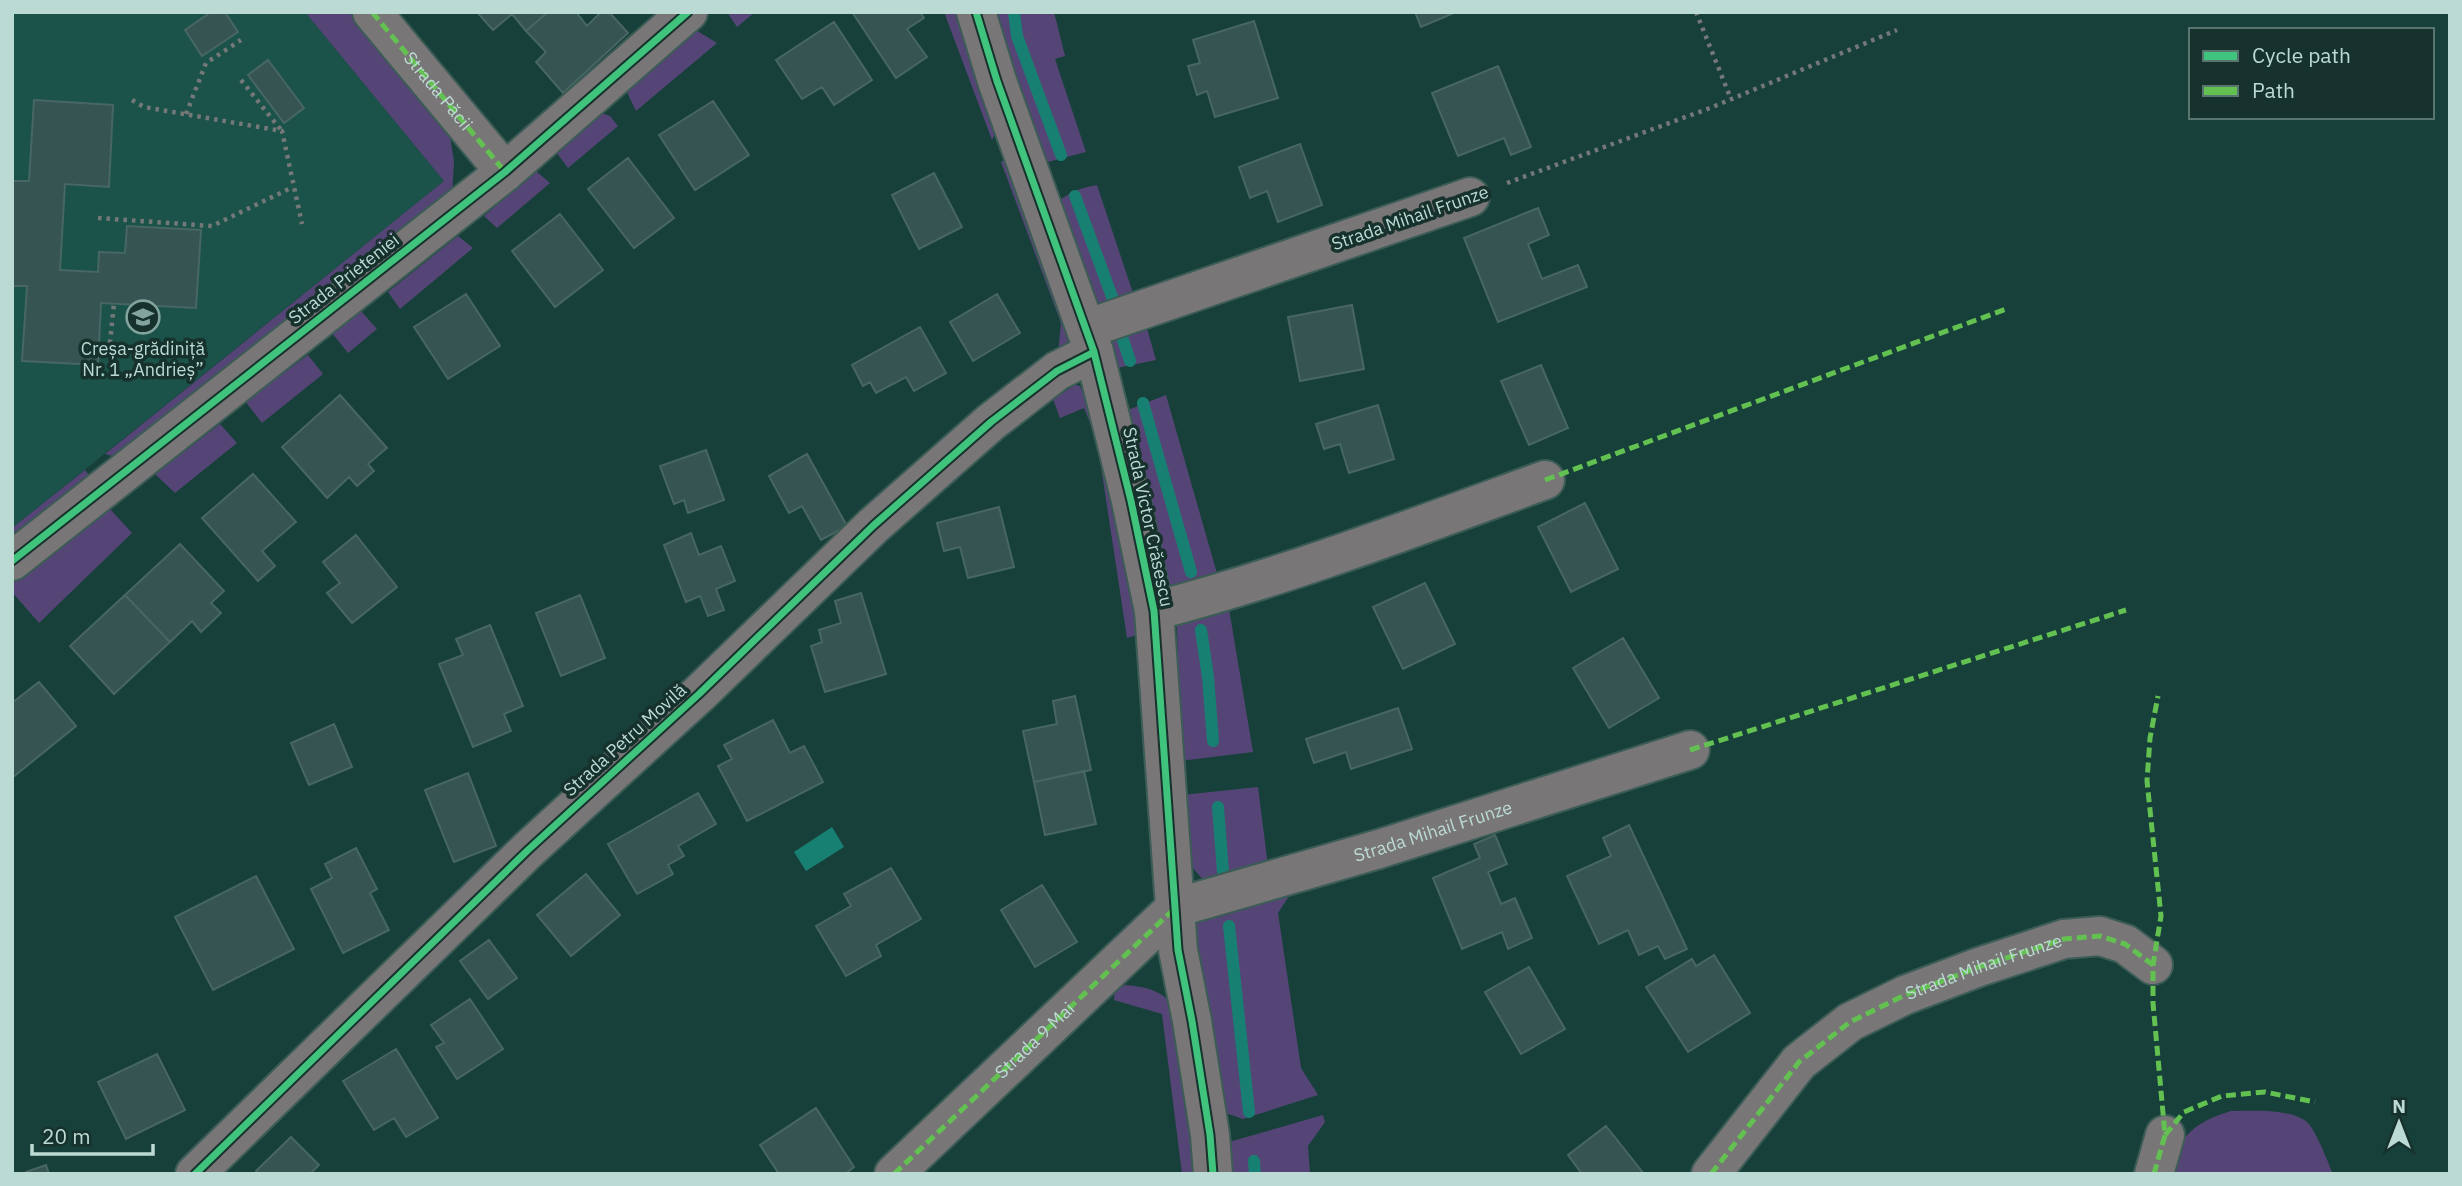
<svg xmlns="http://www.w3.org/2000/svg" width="2462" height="1186" viewBox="0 0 2462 1186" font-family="'IBM Plex Sans',sans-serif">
<rect width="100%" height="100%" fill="#18403a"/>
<path fill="#1b534a" d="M12,12H305L444,181L12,528Z"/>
<path fill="#554577" d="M305,12H351L439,117L450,137L454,161L452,196L116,457L105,454L444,181Z
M727,12H755L737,27Z
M944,12H964L996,132L992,140Z
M988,12H1054L1065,56L1055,59L1086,152L1040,164Z
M694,29L717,43L636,111L625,88Z
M599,112L610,116L618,126L568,168L556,152Z
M1007,159L1067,318L1068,343L1058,353L1061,323L1001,162Z
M536,171L550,183L497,228L484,216Z
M1097,185L1137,305L1093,308L1056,204C1068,192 1080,188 1097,185Z
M458,236L473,248L400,309L388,292Z
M361,311L377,329L348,353L332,333Z
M1146,325L1156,360L1112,369L1108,337Z
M308,355L323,374L262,423L245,401Z
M1075,385L1080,386L1099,430L1115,489L1137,635L1127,638L1097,440L1084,408L1060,418L1053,399Z
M1166,395L1220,584L1169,591L1123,412Z
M220,424L237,443L175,493L155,474Z
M85,470L91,478L12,540V528Z
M110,509L132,533L39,623L12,592V584Z
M1228,603L1253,752L1180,761L1177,621Z
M1258,787L1267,858L1264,866L1206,883L1191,866L1182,795Z
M1291,893L1278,913L1301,1068L1318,1095L1243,1119L1220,1111L1188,936L1197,918Z
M1125,985C1149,987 1162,991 1177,1009L1201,1174H1182L1162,1014L1114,1000L1115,989Z
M2231,1111C2252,1111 2292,1108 2308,1123C2316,1131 2328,1162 2333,1174H2174C2172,1137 2200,1120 2231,1111Z
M1323,1115L1325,1122L1308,1146L1310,1174H1224L1229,1142Z"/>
<path fill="#188072" d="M832,827L844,847L806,871L794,852Z"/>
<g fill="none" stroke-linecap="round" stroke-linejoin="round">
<path stroke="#188072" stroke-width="12" d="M1014,12L1017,36L1061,155
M1075,196L1115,305
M1122,337L1130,361
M1143,403L1191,572
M1201,630L1208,677L1213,741
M1218,807L1223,872
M1229,926L1249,1112
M1254,1161L1255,1174"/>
</g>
<path fill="#365452" stroke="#476664" stroke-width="2" d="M211,12H225L238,32L202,56L185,30Z
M477,12H548L526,31L512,14L493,30Z
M548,12H576L587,26L601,12H609L628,33L563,93L536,62L546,52L526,31Z
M852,12H920L924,18L907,29L927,57L896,78Z
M1415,12H1456L1421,27Z
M1254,21L1278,98L1215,117L1207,91L1197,95L1188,66L1200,63L1193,40Z
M834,22L872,80L834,105L822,87L802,99L776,60Z
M268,60L304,108L284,123L248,75Z
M1498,66L1531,147L1511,155L1504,138L1458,156L1432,93Z
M34,100L113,105L109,187L65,184L60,270L98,272L99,252L125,253L127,226L201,230L196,308L101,303L98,365L22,361L27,286H12V181H29Z
M713,101L749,155L695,190L659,135Z
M1300,144L1322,205L1278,222L1267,191L1250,198L1239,167Z
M628,158L674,218L634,248L588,189Z
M934,173L962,227L919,249L892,195Z
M1538,208L1549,235L1528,244L1542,279L1578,265L1587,287L1498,322L1464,238Z
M560,214L603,270L555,307L512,251Z
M466,294L500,346L448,379L414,327Z
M997,294L1020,333L973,361L950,322Z
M1352,305L1364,369L1300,381L1288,317Z
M920,327L946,373L914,391L906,377L876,393L870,382L863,386L852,365Z
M1541,365L1568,428L1529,445L1501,381Z
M340,395L387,448L368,464L374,471L357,486L349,477L327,498L282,447Z
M1378,405L1394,459L1349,473L1340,444L1324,449L1316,424Z
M706,450L724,500L688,513L684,500L674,504L660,466Z
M807,454L847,526L821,540L802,506L789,513L769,476Z
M253,474L296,522L262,551L275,566L258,581L202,518Z
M1585,503L1618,569L1571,592L1538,527Z
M999,507L1014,567L968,578L960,547L944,551L937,523Z
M691,533L699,555L721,546L735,581L716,589L724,610L708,616L700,596L686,602L664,545Z
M356,535L397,587L352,623L327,593L340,583L323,562Z
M180,544L224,591L211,603L221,613L201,632L192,621L170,642L125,595Z
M1425,583L1455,644L1403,669L1373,607Z
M861,593L886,674L825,692L811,646L822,642L819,630L841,623L835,601Z
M125,595L170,642L114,694L70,646Z
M580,595L605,658L561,676L536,613Z
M490,625L523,706L504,714L511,731L473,747L439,664L463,655L456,639Z
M1623,638L1659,698L1609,728L1573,668Z
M39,682L76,726L12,778V703Z
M1075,696L1091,770L1034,782L1023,731L1057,724L1053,701Z
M1398,708L1412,749L1351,769L1346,752L1314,763L1306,739Z
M773,720L790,753L804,746L823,782L747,821L718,766L732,759L724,745Z
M334,724L352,767L309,785L291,743Z
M1084,771L1096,824L1045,835L1034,782Z
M468,773L496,846L454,862L425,790Z
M698,793L716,824L678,846L684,856L668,865L673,874L637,894L608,844Z
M1629,825L1687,949L1665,959L1658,946L1639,955L1628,930L1599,944L1567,876L1611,856L1603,838Z
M1495,835L1507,864L1488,872L1501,904L1515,898L1532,938L1508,949L1502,932L1462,949L1433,878L1480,858L1474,844Z
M356,848L377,889L370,893L389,930L343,953L311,889L332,878L325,864Z
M891,868L921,919L876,945L881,956L846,976L816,926L851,906L844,894Z
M586,874L620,915L571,956L537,915Z
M256,876L294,949L213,990L175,917Z
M1042,885L1077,942L1035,967L1001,910Z
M489,940L517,978L488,999L460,961Z
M1714,955L1750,1013L1688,1052L1646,987L1692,959L1696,966Z
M1529,967L1565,1029L1521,1054L1485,992Z
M470,999L503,1049L457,1079L436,1047L444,1043L431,1025Z
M396,1049L438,1118L406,1137L394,1118L374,1130L343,1081Z
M157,1054L185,1110L126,1139L98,1082Z
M816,1108L854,1167L845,1174H779L760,1145Z
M1606,1126L1644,1174H1582L1568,1155Z
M291,1137L319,1165L310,1174H259L256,1171Z
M46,1165L49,1174H26V1172Z"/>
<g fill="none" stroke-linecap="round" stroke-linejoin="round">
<defs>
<g id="minor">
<path id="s1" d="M372,12L505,172"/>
<path d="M976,12L997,81L1094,352L1131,501L1154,611L1178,950L1192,1021L1210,1135L1213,1174"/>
<path d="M1086,329L1470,197"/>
<path d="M12,561L505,172L688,12"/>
<path d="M1154,611C1287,576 1416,527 1545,480"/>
<path d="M195,1174L528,850L699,694L874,525L991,422L1057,371L1094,352"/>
<path id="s2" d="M894,1174L1175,908L1379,849L1690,750"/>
<path id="s3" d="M1711,1174L1799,1062L1850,1022L1905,995L1979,967L2064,939L2100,936L2125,944L2153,965"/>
<path d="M2154,1174L2165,1135"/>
</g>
</defs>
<use href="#minor" stroke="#3c5c56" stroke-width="42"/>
<path stroke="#757879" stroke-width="4.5" stroke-dasharray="3.5 5" stroke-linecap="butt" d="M1696,12L1731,99
M241,80L281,130
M132,100L144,107L282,131L302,224
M186,114L206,63L241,40
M1507,183L1710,108L1897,30
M98,218L212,226L293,187
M110,343L114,303"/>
<use href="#minor" stroke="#787677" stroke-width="38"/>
<g stroke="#63c152" stroke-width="5" stroke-dasharray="10 5" stroke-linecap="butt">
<path d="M372,12L505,172"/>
<path d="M1545,480L2006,309"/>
<path d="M1690,750L2126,610"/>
<path d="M2165,1135L2184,1112L2222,1096L2265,1092L2315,1102"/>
<path id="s4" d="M894,1174L1175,908"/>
<path d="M1711,1174L1799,1062L1850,1022L1905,995L1979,967L2064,939L2100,936L2125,944L2153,965"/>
<path d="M2154,1174L2165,1135L2153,1003V965L2161,916L2147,781L2150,738L2158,696"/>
</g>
<defs>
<path id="cycleway" d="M976,12L997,81L1094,352L1131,501L1154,611L1178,950L1192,1021L1210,1135L1213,1174
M12,561L505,172L688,12
M195,1174L528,850L699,694L874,525L991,422L1057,371L1094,352"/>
</defs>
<use href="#cycleway" stroke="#17312c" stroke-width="11"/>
<use href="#cycleway" stroke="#40c37c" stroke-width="7"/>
</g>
<defs>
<symbol id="school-ring" viewBox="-11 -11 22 22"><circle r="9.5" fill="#17312c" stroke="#83a49e" stroke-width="1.5"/><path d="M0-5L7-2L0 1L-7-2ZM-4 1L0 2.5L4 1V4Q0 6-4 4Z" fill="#83a49e"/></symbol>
</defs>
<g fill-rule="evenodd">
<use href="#school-ring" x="124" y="298" width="38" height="38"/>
</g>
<g text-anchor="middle" stroke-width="7" stroke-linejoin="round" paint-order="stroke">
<g font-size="18" fill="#bcdad4" stroke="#17312c">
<text dy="6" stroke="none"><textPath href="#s1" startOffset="103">Strada Păcii</textPath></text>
<text transform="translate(1410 218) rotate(-19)" y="6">Strada Mihail Frunze</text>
<text transform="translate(344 279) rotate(-38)" y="6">Strada Prieteniei</text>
<text transform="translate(1148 517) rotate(78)" y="6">Strada Victor Crăsescu</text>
<text transform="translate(625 740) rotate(-42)" y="6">Strada Petru Movilă</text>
<text dy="6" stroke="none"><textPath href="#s2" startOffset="656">Strada Mihail Frunze</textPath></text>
<text dy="6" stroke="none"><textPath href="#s3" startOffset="352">Strada Mihail Frunze</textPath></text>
<text dy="6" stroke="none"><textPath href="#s4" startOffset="194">Strada 9 Mai</textPath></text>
</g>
<g font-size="18" fill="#bcdad4" stroke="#17312c">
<text x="143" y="355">Creșa-grădiniță<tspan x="143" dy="21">Nr. 1 „Andrieș”</tspan></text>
</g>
</g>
<rect width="2462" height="1186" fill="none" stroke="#bcdad4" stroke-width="28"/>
<rect x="2189" y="28" width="245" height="91" fill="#17312c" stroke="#59756f" stroke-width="2"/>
<rect x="2203" y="51" width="35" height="10" fill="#40c37c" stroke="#59756f" stroke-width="2"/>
<text x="2252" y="63" font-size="21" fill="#bcdad4">Cycle path</text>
<rect x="2203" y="86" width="35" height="10" fill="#63c152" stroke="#59756f" stroke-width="2"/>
<text x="2252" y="98" font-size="21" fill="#bcdad4">Path</text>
<g transform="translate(2399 1123)" stroke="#17312c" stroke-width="5" paint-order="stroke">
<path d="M0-5L12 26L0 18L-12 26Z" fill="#bcdad4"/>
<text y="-10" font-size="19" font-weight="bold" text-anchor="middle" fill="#bcdad4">N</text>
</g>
<path d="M32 1144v10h121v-10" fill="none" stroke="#bcdad4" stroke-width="3.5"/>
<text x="42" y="1144" font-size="21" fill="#bcdad4" stroke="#17312c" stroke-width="5" paint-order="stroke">20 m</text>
</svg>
